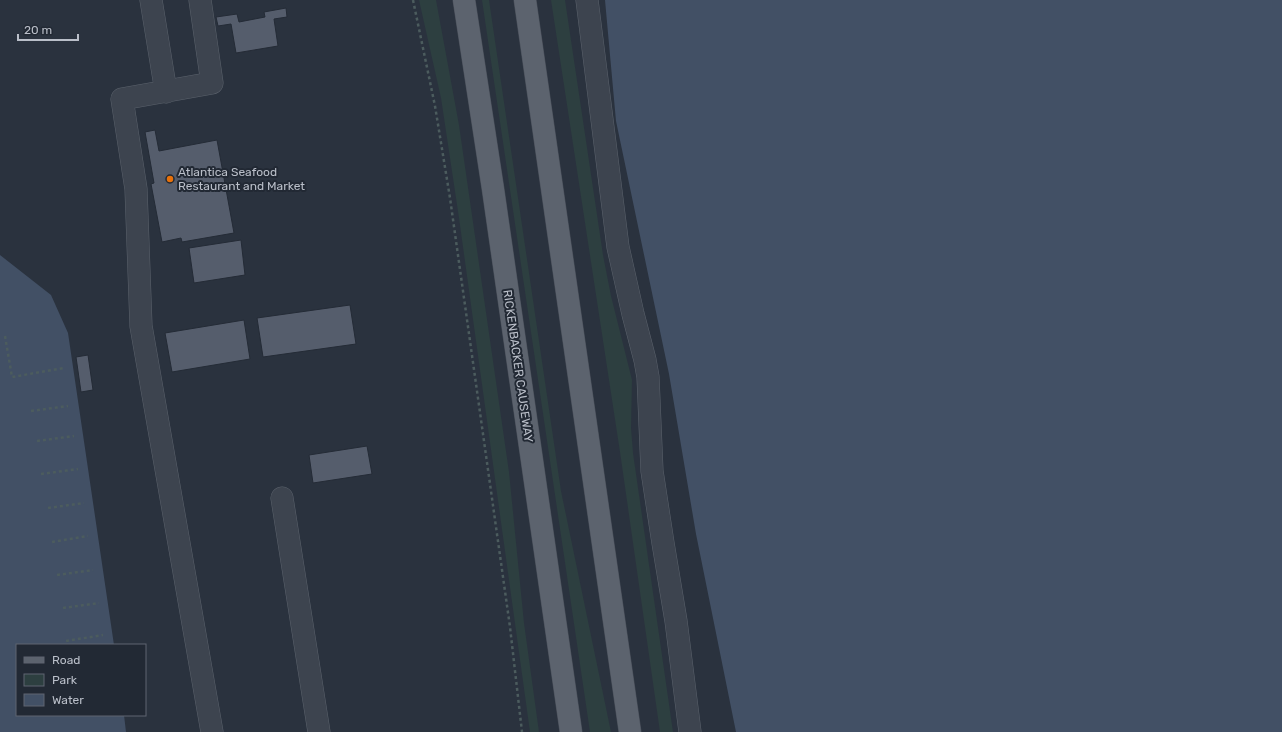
<svg xmlns="http://www.w3.org/2000/svg" width="1282" height="732" viewBox="0 0 1282 732" font-family="Rubik,sans-serif">
<rect width="100%" height="100%" fill="#2a323e"/>
<path fill="#2d3f40" d="M419,0H436L459,125L509,472L524,623L539,732H530L459,218L441,98Z
M482,0H489L561,491L611,732H590Z
M551,0H565L603,255L611,296L632,380L631,428L633,453L673,732H660L620,452Z"/>
<path fill="#425065" d="M605,0H1282V732H736L696,534L669,374L616,121Z
M0,255L51,295L68,333L114,645H17V715H124L126,732H0Z"/>
<path fill="#555d6c" stroke="#242b36" d="M286,8L287,17L274,19L278,46L236,53L231,24L218,26L216,17L237,14L239,22L265,17L264,12Z
M155,130L159,151L217,140L234,233L182,242L181,238L162,242L151,184L154,183L145,132Z
M241,240L245,275L194,283L189,248Z
M350,305L356,344L263,357L257,318Z
M244,320L250,359L172,372L165,333Z
M88,355L93,390L81,392L76,357Z
M367,446L372,474L313,483L309,455Z"/>
<g fill="none" stroke-linecap="round" stroke-linejoin="round">
<defs>
<path id="minor" d="M151,0L166,92
M200,0L212,83L122,99L136,189L141,326L212,732
M587,0L618,247L633,314L645,360L648,377L652,471L663,543L676,621L690,732
M282,498L319,732"/>
<path id="major" d="M464,0L493,189L571,732
M525,0L630,732"/>
</defs>
<use href="#minor" stroke="#5b626c" stroke-width="23"/>
<use href="#major" stroke="#474d58" stroke-width="23"/>
<path stroke="#4c5c5e" stroke-width="2.5" stroke-dasharray="3 3" stroke-linecap="butt" d="M413,0L435,106L450,198L510,627L522,732
M5,336L12,377L64,368
M31,411L68,406
M37,441L74,436
M41,474L78,469
M48,508L84,503
M52,542L88,536
M57,575L93,570
M63,608L99,603
M66,641L103,635"/>
<use href="#minor" stroke="#3d444f" stroke-width="22"/>
<use href="#major" stroke="#5c636e" stroke-width="22"/>
</g>
<circle fill="#e8710a" stroke="#222934" stroke-width="1.5" cx="170" cy="179" r="4"/>
<g text-anchor="middle" stroke-width="4" stroke-linejoin="round" paint-order="stroke">
<g font-size="12" fill="#babfc9" stroke="#222934" text-anchor="start">
<text x="178" y="176">Atlantica Seafood<tspan x="178" dy="14">Restaurant and Market</tspan></text>
</g>
<g font-size="12" fill="#babfc9" stroke="#222934">
<text transform="translate(518 366) rotate(82)" y="4">RICKENBACKER CAUSEWAY</text>
</g>
</g>
<rect x="16" y="644" width="130" height="72" fill="#222934" stroke="#5f6570"/>
<rect x="24" y="657" width="20" height="6" fill="#5c636e" stroke="#5f6570"/>
<text x="52" y="664" font-size="12" fill="#babfc9">Road</text>
<rect x="24" y="674" width="20" height="12" fill="#2d3f40" stroke="#5f6570"/>
<text x="52" y="684" font-size="12" fill="#babfc9">Park</text>
<rect x="24" y="694" width="20" height="12" fill="#425065" stroke="#5f6570"/>
<text x="52" y="704" font-size="12" fill="#babfc9">Water</text>
<path d="M18 34v6h60v-6" fill="none" stroke="#babfc9" stroke-width="2"/>
<text x="24" y="34" font-size="12" fill="#babfc9" stroke="#222934" stroke-width="3" paint-order="stroke">20 m</text>
</svg>
